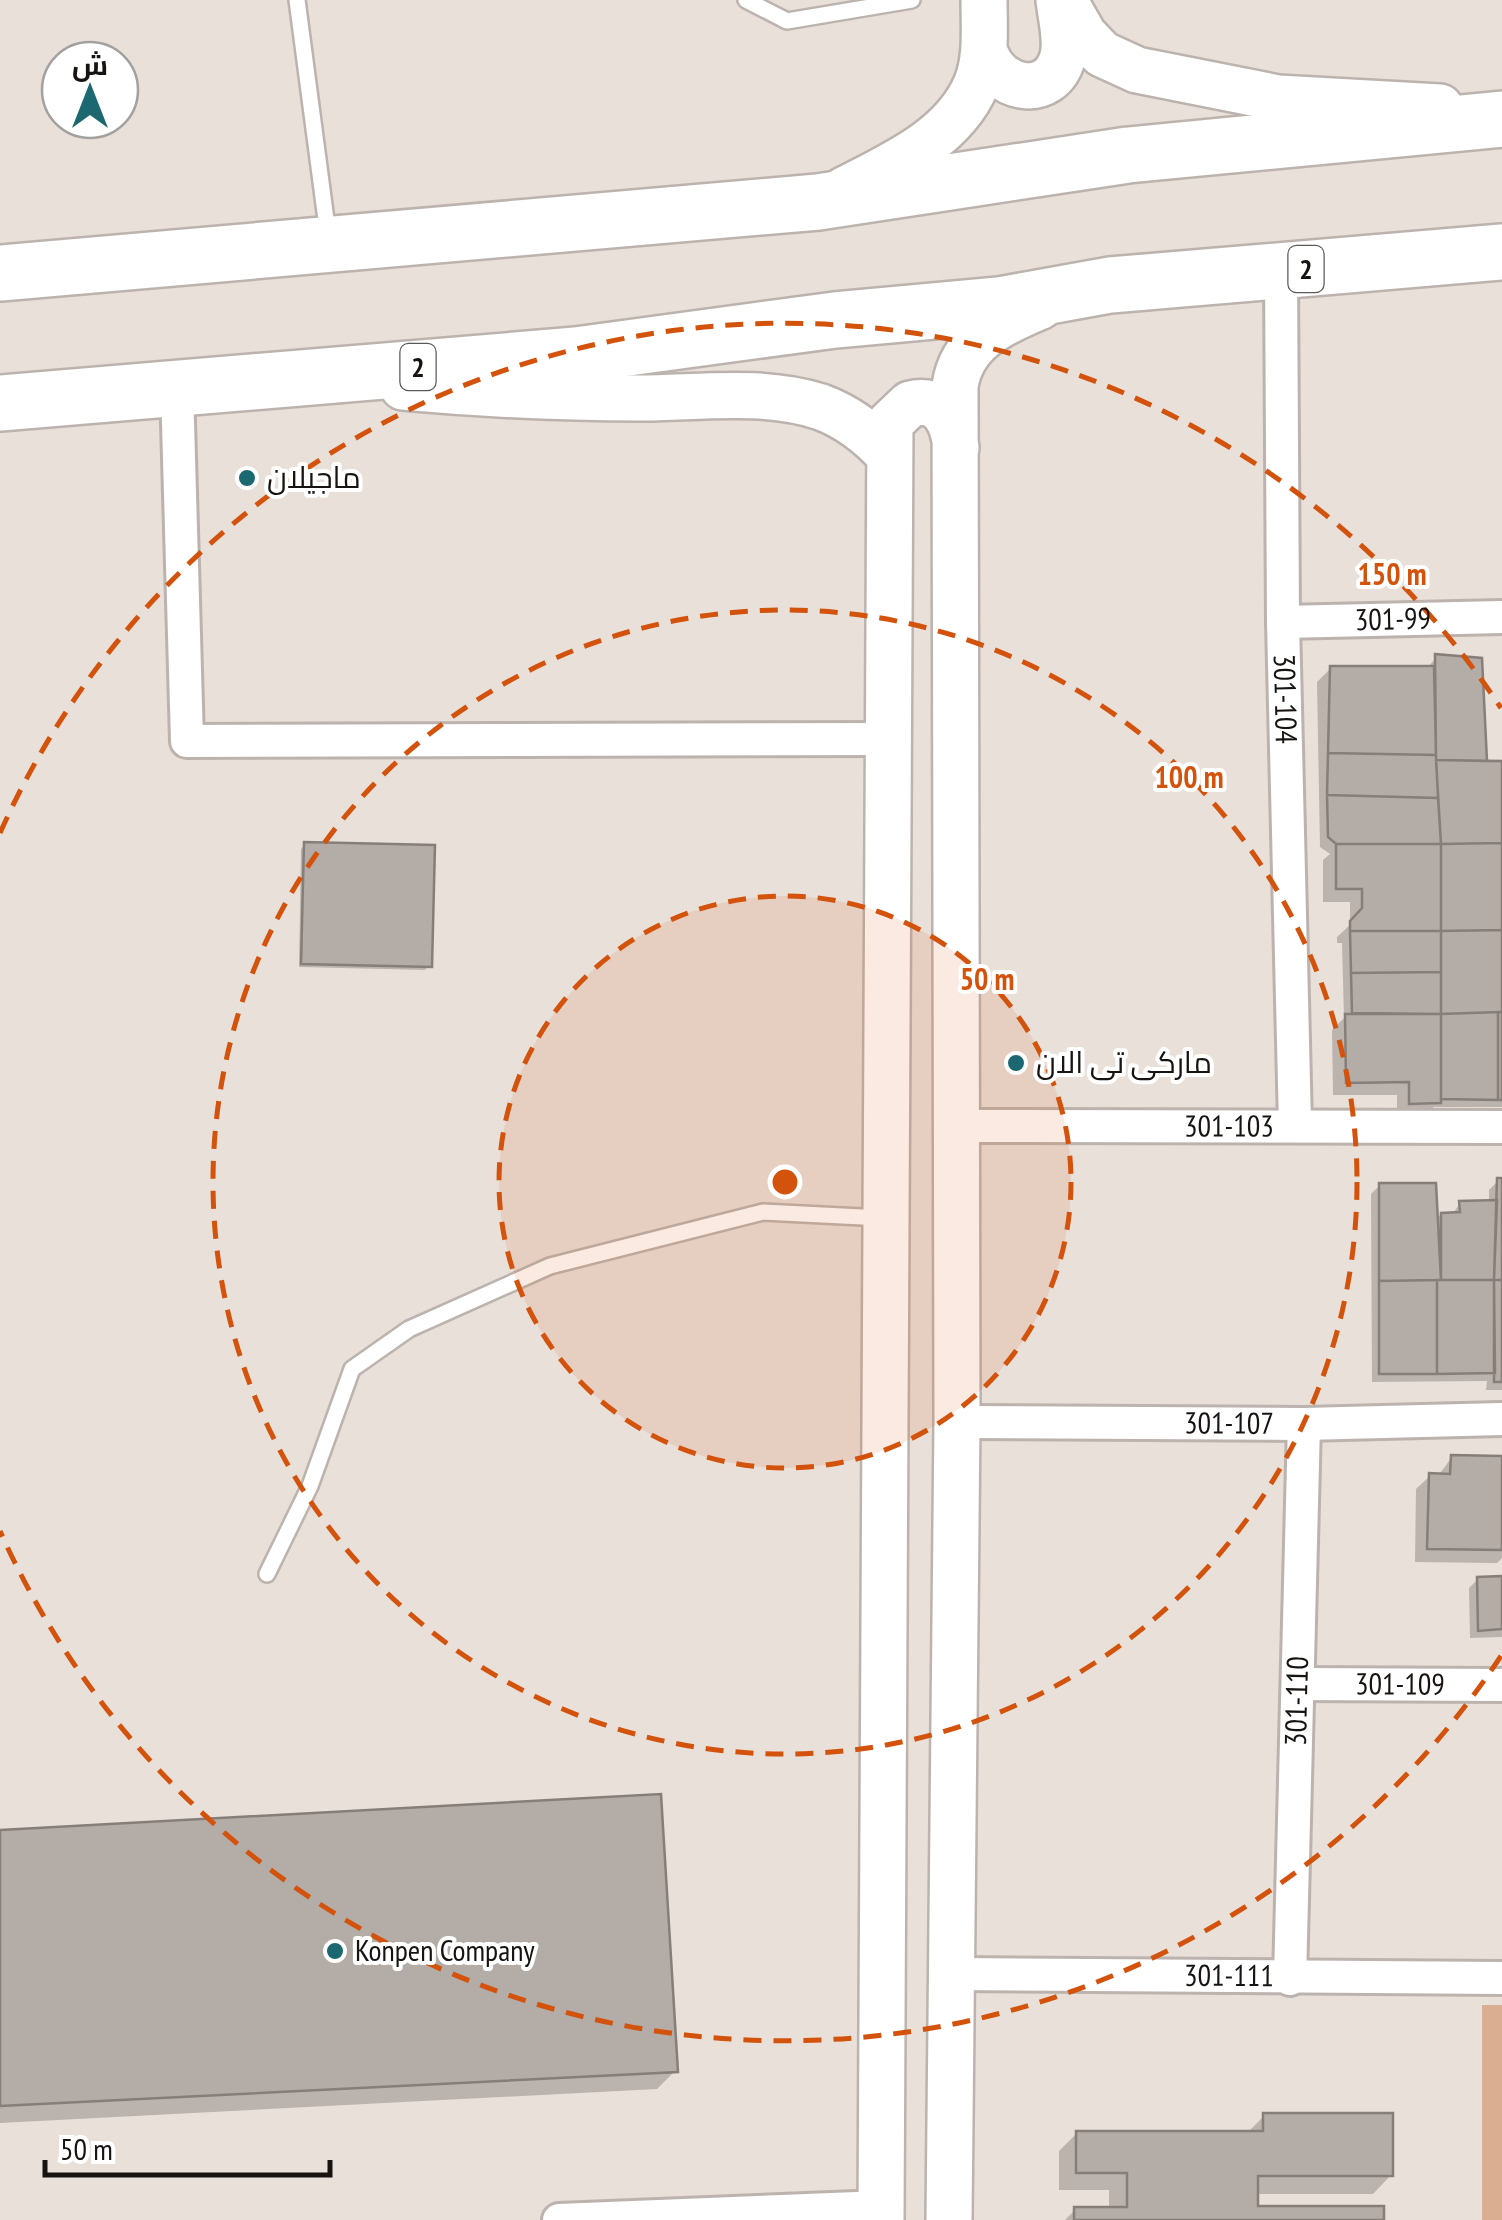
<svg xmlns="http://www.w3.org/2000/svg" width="1502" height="2220" viewBox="0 0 1502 2220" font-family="'PT Sans Narrow',Cairo,sans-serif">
<rect width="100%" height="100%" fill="#e9e0da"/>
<path fill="#daae91" d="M1482,2005H1502V2220H1482Z"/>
<path fill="#0003" d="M1436,657L1485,763H1502V1107H1434L1424,1116L1397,1117V1095H1333L1332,1030L1344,1018L1342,943H1337V937L1350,925V902H1323V860L1330,854L1320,847L1317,682L1331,668L1427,669Z
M305,845L429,966L425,970L299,967L301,849Z
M1498,1181H1502V1390H1486L1487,1381L1372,1382L1371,1194L1380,1185L1434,1216L1452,1215L1460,1203H1489V1190Z
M1452,1457L1502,1458V1558L1497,1563L1415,1562L1416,1489L1430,1476H1438Z
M1478,1579H1502V1637L1470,1638L1469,1588Z
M0,1832L675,2071L657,2089L0,2123Z
M1264,2116L1391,2175L1373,2194H1256V2209L1382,2220H1065L1076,2209H1109V2190H1059V2151L1077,2133H1247Z"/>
<path fill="#b4aca6" stroke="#867e79" stroke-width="2.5" d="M1435,654L1482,658L1487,761L1436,760Z
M1330,666H1434L1436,755L1328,753Z
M1328,753L1436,755L1438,798L1327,795Z
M1436,760L1502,761V843L1441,844Z
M1327,795L1438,798L1441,844H1336L1328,837Z
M304,842L435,845L432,967L301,964Z
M1502,843V930L1441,931V844Z
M1336,844H1441V931H1350V921L1362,908V889H1336Z
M1502,930V1012L1441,1014V931Z
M1350,931H1441V972L1351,973Z
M1441,972V1014L1352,1013L1351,973Z
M1498,1012H1502V1100H1498Z
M1498,1012V1100L1441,1099V1014Z
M1345,1014H1441V1103L1409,1104V1082L1346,1083Z
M1497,1178H1502V1280H1494Z
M1379,1183H1436L1441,1280L1379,1281Z
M1497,1200L1494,1280H1441V1213L1460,1212L1459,1201Z
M1437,1280H1494L1495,1373L1437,1374Z
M1437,1280V1374H1379V1281Z
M1494,1280H1502V1382H1494Z
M1451,1455L1502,1456V1550L1427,1549L1429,1473L1450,1474Z
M1502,1576V1629L1478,1631L1477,1577Z
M661,1794L678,2072L0,2106V1830Z
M1263,2113H1393V2176H1258V2206H1384V2220H1074V2207H1127V2173H1076V2131H1263Z"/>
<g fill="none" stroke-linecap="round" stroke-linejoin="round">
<defs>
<path id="lane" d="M297,0L328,235
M746,0L787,21L912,0
M267,1574L310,1486L352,1369L409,1329L550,1266L763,1212L882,1218"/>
<g id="street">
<path id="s1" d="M1281,271L1283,622L1295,1125"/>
<path d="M177,387L187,741L890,739"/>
<path id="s2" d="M1283,622L1502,617"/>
<path id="s3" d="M957,1126L1502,1127"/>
<path id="s4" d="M957,1422L1304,1424L1502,1419"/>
<path id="s5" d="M1298,1684L1502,1685"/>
<path id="s6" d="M954,1974L1502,1978"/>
<path id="s7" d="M1290,1979L1304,1424"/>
<path d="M559,2220L882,2207"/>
</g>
<path id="secondary" d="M1064,0L1084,35L1102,54L1137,70L1278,98L1440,107
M984,49C995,91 1052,102 1063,56C1067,39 1061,18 1059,0
M844,190C892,165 953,139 976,85C987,59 984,28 984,0
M403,387C481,394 560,398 639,398C698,398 763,388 821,407C848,417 870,434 889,455
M881,2220L890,423L910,404C942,396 953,421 956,448
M949,2220L957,1422L955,386C962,339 1002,323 1041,306"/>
<path id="highway" d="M0,273L818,202L1128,155L1502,119
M0,403L576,355L835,320L999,305L1110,285L1502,252"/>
</defs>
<use href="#lane" stroke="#bcb3ae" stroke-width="20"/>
<use href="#street" stroke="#bcb3ae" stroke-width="38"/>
<use href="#secondary" stroke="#bcb3ae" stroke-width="50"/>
<use href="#highway" stroke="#bcb3ae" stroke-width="60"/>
<use href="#lane" stroke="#fff" stroke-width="15"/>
<use href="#street" stroke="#fff" stroke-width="32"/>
<use href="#secondary" stroke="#fff" stroke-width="45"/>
<use href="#highway" stroke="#fff" stroke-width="55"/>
</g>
<circle cx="785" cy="1182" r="286" fill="#d3520c" fill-opacity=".12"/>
<g fill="none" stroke="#d3520c" stroke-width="5" stroke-dasharray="18 12">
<circle cx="785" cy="1182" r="286"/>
<circle cx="785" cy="1182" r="572"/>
<path d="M1501 1656A859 859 0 0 1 0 1531M0 833A859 859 0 0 1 1501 708"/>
</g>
<g fill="#1c6870" stroke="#fff" stroke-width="4">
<circle cx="247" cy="478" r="10"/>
<circle cx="1016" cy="1063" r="10"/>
<circle cx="335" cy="1951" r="10"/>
</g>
<g text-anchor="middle" stroke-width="8" stroke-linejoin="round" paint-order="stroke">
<g fill="#fff" stroke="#5c5a58" stroke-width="2.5">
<rect x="1288.5" y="246" width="35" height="46" rx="8"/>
<rect x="400.5" y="344" width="35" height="46" rx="8"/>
</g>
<g font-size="28" font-weight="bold" fill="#161311">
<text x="1306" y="279">2</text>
<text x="418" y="377">2</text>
</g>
<g font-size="30" fill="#161311" stroke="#fff" text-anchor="start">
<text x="267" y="488">ماجیلان</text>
<text x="1036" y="1073">مارکی تی الان</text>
<text x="355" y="1961">Konpen Company</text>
</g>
<g font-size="30" fill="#161311" stroke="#fff">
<text dy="10" stroke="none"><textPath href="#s2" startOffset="110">301-99</textPath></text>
<text dy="10" stroke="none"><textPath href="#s1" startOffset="428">301-104</textPath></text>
<text dy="10" stroke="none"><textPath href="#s3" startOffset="272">301-103</textPath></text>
<text dy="10" stroke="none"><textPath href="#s4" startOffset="272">301-107</textPath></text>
<text dy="10" stroke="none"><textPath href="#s5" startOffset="102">301-109</textPath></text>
<text dy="10" stroke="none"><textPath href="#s7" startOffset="278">301-110</textPath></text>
<text dy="10" stroke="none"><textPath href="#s6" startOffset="275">301-111</textPath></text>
</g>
</g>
<circle cx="785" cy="1182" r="15" fill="#d3520c" stroke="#fff" stroke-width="5"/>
<g font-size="30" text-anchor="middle" font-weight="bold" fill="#d3520c" stroke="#fff" stroke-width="8" stroke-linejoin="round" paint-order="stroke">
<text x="1392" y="585">150 m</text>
<text x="1189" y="788">100 m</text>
<text x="987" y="990">50 m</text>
</g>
<g transform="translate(90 90)"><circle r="48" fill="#ffffff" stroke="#a2a1a0" stroke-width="2.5"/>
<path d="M0-8L18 38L0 25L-18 38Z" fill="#1c6870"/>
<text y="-15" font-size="28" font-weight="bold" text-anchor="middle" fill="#161311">ش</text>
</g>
<path d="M45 2160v15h285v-15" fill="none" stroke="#161311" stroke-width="5"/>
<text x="60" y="2160" font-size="30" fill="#161311" stroke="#ffffff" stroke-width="8" paint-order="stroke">50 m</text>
</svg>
